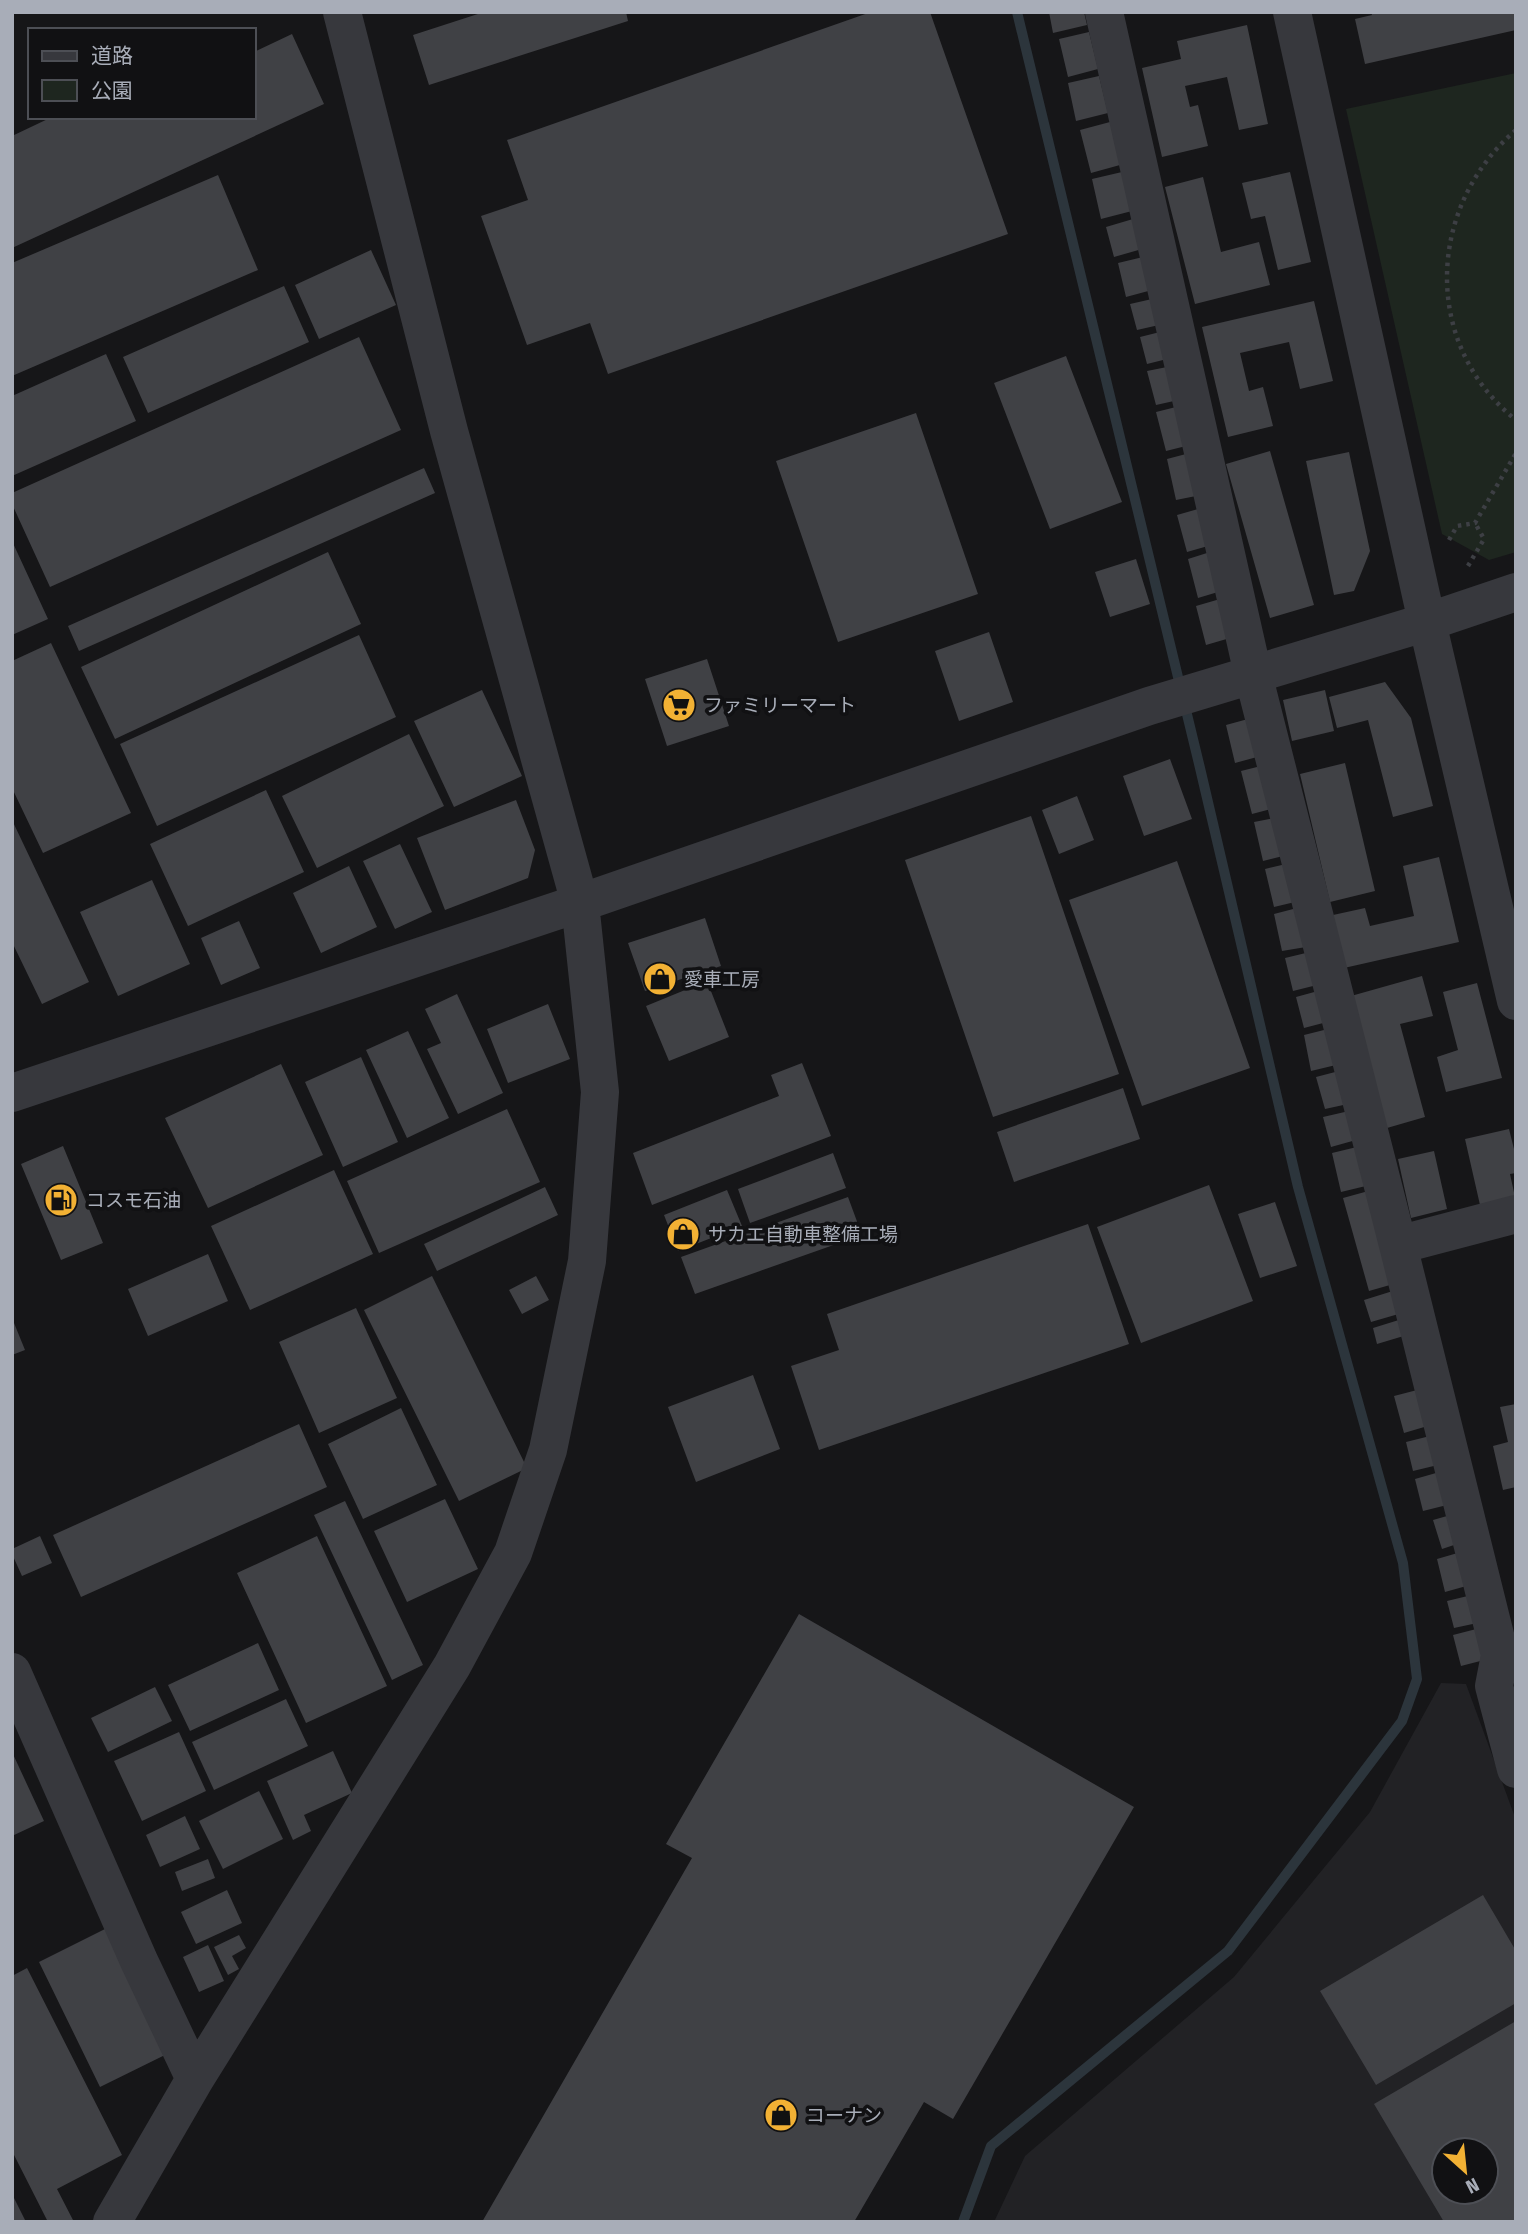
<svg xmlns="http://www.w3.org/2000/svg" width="1528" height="2234" viewBox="0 0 1528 2234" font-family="'Fira Sans Condensed','Noto Sans JP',sans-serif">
<rect width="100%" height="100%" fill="#161618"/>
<path fill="#222225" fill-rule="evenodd" d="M1441,1683L1466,1684L1516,1820V2222H994L1025,2156L1234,1977L1370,1812ZM1444,2150H1486V2192H1444Z"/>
<path fill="#1e261f" d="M1516,73V552L1489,560L1442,534L1346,109Z"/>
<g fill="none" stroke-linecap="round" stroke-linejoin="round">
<path stroke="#2c353c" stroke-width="10" d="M963,2222L991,2146L1228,1951L1402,1721L1417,1679L1403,1563L1298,1187L1200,768L1017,12"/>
</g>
<path fill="#404145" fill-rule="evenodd" d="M484,12H626L628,21L429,85L413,35Z
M871,12H930L1008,234L608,374L590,323L527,345L481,216L528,200L507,140Z
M1049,12H1084L1087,25L1053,33Z
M1371,12H1516V30L1365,64L1355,19L1372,15Z
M1247,25L1268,124L1239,130L1227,77L1185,86L1190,107L1198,105L1208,146L1162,157L1142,68L1181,59L1177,41Z
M1089,32L1098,69L1068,77L1059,39Z
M292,34L324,104L12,248V136L52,117H254V52Z
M1099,76L1108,113L1076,121L1068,83Z
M1110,122L1120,165L1091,173L1080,130Z
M1122,172L1132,211L1101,219L1092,179Z
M1290,172L1311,262L1278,270L1265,216L1251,219L1242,183Z
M218,175L258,270L12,376V263Z
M1203,177L1221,252L1259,242L1270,285L1195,304L1165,187Z
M1133,219L1142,249L1114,257L1106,227Z
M371,250L396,305L319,339L295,285Z
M1143,257L1152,290L1126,297L1118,263Z
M284,286L309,342L148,413L123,357Z
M1152,299L1159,325L1137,330L1130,304Z
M1314,301L1333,381L1300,389L1289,342L1240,353L1249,391L1263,387L1273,426L1228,437L1202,327Z
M1160,332L1167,359L1147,364L1140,337Z
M359,337L401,430L50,587L12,504V493Z
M106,354L136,421L12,476V396Z
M1066,356L1122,502L1050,529L994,383Z
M1167,367L1174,401L1156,405L1147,371Z
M1176,407L1186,446L1166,451L1156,412Z
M916,413L978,594L838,642L776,461Z
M1270,451L1314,605L1270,618L1226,464Z
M1349,452L1370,551L1354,591L1334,595L1306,461Z
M1186,454L1196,496L1176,500L1167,459Z
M424,468L435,493L79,651L68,626Z
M1198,509L1208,546L1187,552L1177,515Z
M12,541L48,619L12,635Z
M328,552L361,624L115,739L81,667Z
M1207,553L1218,592L1198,598L1188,559Z
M1136,559L1150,604L1110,617L1095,572Z
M1220,599L1230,638L1206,645L1196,606Z
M989,632L1013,702L959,721L935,651Z
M359,635L396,717L157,826L120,744Z
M51,643L131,813L43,853L12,788V661Z
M707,659L729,726L667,746L645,679Z
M1385,682L1411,718L1433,806L1393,817L1368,720L1337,728L1329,697Z
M482,690L522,776L454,807L414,721Z
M1325,690L1334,731L1292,741L1283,700Z
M1248,719L1257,757L1235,763L1226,725Z
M409,734L444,806L317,868L282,796Z
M1170,759L1192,819L1144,836L1123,776Z
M1345,763L1375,891L1330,902L1300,774Z
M1261,766L1271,809L1252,814L1241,771Z
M266,790L304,872L188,926L150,844Z
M1077,796L1094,840L1059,854L1042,810Z
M516,800L535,850L528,878L445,910L417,838Z
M1031,816L1119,1074L993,1117L905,860Z
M1274,818L1283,856L1263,861L1254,822Z
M12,820L89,982L42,1004L12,942Z
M400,844L432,912L395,929L363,861Z
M1439,857L1459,942L1344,968L1333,915L1365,908L1370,926L1414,916L1403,866Z
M1177,861L1250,1068L1142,1106L1069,900Z
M1286,864L1295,902L1274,907L1265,869Z
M349,866L377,927L321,953L293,893Z
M152,880L190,964L118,996L80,912Z
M1297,908L1306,947L1282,951L1274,914Z
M705,918L721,966L645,991L628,943Z
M239,921L260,968L221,985L201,938Z
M1310,952L1317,985L1293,991L1285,958Z
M1422,976L1433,1016L1400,1024L1425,1117L1387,1128L1351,996Z
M707,981L729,1037L669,1061L646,1006Z
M1477,983L1502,1078L1446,1092L1437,1057L1458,1050L1443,992Z
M1318,991L1327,1022L1304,1028L1296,997Z
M457,994L503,1093L458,1114L427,1049L441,1043L425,1009Z
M548,1004L570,1059L508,1083L487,1029Z
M1328,1029L1336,1065L1311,1071L1304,1035Z
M408,1031L449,1118L407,1138L366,1050Z
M361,1057L398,1142L343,1167L305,1082Z
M802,1063L831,1136L652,1205L633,1153L779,1096L771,1075Z
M281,1064L323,1155L208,1208L165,1118Z
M1339,1071L1348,1104L1325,1109L1316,1077Z
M1123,1088L1140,1139L1014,1182L997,1132Z
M507,1109L540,1182L379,1253L347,1181Z
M1349,1111L1356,1140L1331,1147L1323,1117Z
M1509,1129L1516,1157V1173L1510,1174L1515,1197L1480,1205L1465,1139Z
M63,1146L103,1243L61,1260L21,1164Z
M1361,1146L1370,1185L1341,1192L1332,1153Z
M1434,1151L1447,1209L1411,1218L1398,1159Z
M833,1153L846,1188L750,1223L738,1189Z
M334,1170L373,1254L250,1310L211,1226Z
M1209,1185L1253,1301L1141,1343L1097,1227Z
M545,1187L558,1215L437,1271L424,1244Z
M727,1190L742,1226L678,1251L664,1215Z
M1372,1190L1397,1283L1369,1291L1343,1198Z
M848,1197L862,1235L695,1294L681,1257Z
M1275,1202L1297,1266L1260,1278L1238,1214Z
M1088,1224L1129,1344L819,1450L791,1366L839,1350L827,1314Z
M208,1254L228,1301L148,1336L128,1289Z
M432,1276L527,1468L459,1501L364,1310Z
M536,1276L549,1300L522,1314L509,1290Z
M1396,1290L1402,1313L1371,1322L1364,1300Z
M356,1308L397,1398L319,1433L279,1342Z
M12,1318L25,1350L12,1355Z
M1402,1319L1407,1335L1377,1344L1373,1328Z
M753,1375L780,1449L696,1482L668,1407Z
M1421,1389L1431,1425L1404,1433L1394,1396Z
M1516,1404V1487L1503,1490L1493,1446L1508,1442L1500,1407Z
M401,1408L437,1485L363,1519L328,1444Z
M299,1424L327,1487L81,1597L53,1535Z
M1434,1435L1442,1464L1413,1471L1406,1442Z
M1443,1471L1451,1504L1423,1511L1415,1479Z
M445,1499L478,1569L407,1602L374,1531Z
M345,1501L423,1665L392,1680L314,1515Z
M1454,1514L1463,1542L1442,1549L1433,1520Z
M40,1536L52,1563L22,1576L12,1554V1549Z
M317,1536L387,1686L306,1723L237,1573Z
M1461,1552L1470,1585L1445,1592L1437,1559Z
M1476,1594L1482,1622L1454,1628L1447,1601Z
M799,1614L1134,1807L953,2119L924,2102L854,2222H482L692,1858L666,1844Z
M1484,1627L1492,1658L1461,1666L1453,1635Z
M258,1643L279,1690L190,1731L168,1685Z
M155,1687L172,1721L108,1752L91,1718Z
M286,1699L308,1746L214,1790L192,1742Z
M179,1732L206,1791L142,1821L114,1761Z
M333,1751L352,1793L304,1815L311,1831L293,1840L267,1781Z
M12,1752L44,1821L12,1836Z
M259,1791L283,1839L223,1869L199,1821Z
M185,1816L200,1849L160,1867L146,1835Z
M208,1859L215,1878L182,1891L175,1872Z
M227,1890L242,1923L196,1944L181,1912Z
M1483,1895L1516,1951V2003L1376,2085L1320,1991Z
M107,1928L169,2053L100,2087L39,1962Z
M239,1935L246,1948L232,1956L239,1969L228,1975L214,1947Z
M208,1945L224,1981L199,1992L183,1957Z
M27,1968L122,2155L57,2189L74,2222H48L12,2151V1976Z
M1516,2021V2222H1444L1374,2104ZM1444,2150H1486V2192H1444Z
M12,2194L26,2222H12Z"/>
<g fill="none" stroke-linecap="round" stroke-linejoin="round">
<path stroke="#3d3f44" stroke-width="4.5" stroke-dasharray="3.5 5" stroke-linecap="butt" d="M1516,130C1426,207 1422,345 1516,420
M1449,540L1457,526L1475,523L1516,453
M1468,566L1484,539L1475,523"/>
<path stroke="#37383d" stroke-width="38" d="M1104,12L1253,674L1398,1245L1516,1214
M1292,12L1427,622L1516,1001
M12,1093L580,903L1149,706L1427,622L1516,592
M1398,1245L1500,1655L1494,1686L1516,1769
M12,1672L139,1961L195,2079
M112,2222L195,2079L452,1666L513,1553L548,1450L587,1261L600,1092L580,903L449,431L342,12"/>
</g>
<defs>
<symbol id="supermarket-disc" viewBox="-11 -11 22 22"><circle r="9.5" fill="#f2b134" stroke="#111113"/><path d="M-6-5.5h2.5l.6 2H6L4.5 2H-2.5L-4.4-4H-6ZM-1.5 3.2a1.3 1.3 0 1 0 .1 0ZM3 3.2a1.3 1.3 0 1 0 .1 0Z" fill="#111"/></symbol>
<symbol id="shop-disc" viewBox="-11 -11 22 22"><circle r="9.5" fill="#f2b134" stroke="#111113"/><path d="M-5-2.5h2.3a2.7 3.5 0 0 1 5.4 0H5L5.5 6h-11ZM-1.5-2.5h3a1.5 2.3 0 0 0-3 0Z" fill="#111"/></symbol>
<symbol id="fuel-disc" viewBox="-11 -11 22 22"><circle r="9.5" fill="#f2b134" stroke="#111113"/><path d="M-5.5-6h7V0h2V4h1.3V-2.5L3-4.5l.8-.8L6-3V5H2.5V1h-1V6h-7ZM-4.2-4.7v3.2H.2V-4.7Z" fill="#111"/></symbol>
</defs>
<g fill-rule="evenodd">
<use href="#supermarket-disc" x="660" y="686" width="38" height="38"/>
<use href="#shop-disc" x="641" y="960" width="38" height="38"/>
<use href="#fuel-disc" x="42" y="1181" width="38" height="38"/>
<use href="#shop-disc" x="664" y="1215" width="38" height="38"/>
<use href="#shop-disc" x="762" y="2096" width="38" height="38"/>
</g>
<g text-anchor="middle" stroke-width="7" stroke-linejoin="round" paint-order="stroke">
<g font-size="19" fill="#a8adb8" stroke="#111113" text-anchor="start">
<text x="704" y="712">ファミリーマート</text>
<text x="684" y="986">愛車工房</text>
<text x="86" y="1207">コスモ石油</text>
<text x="708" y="1241">サカエ自動車整備工場</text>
<text x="806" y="2122">コーナン</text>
</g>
</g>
<rect width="1528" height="2234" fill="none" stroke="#a8adb8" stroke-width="28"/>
<rect x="28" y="28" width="228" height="91" fill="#111113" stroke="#4d4f55" stroke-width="2"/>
<rect x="42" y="51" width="35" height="10" fill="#37383d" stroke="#4d4f55" stroke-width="2"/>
<text x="91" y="63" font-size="21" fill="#a8adb8">道路</text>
<rect x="42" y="80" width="35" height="21" fill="#1e261f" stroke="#4d4f55" stroke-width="2"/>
<text x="91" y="98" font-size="21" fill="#a8adb8">公園</text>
<g transform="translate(1465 2171) rotate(153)"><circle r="33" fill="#111113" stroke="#4d4f55" stroke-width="2"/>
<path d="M0-5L12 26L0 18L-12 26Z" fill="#f2b134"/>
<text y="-10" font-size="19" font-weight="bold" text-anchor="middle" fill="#a8adb8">N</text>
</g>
</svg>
